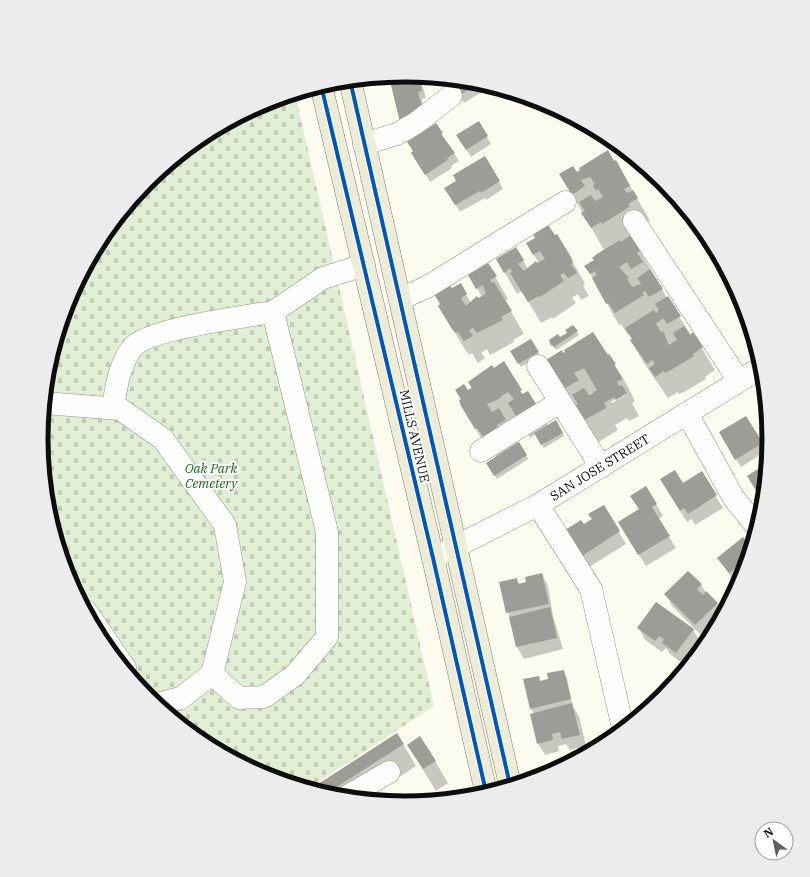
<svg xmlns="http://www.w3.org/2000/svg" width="810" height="877" viewBox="0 0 810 877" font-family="'IBM Plex Serif',serif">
<defs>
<pattern id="cemetery-stones" width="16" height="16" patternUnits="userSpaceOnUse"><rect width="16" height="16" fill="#e2eed3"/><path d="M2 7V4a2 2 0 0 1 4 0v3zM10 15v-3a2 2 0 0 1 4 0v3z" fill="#c1cbb4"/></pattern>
</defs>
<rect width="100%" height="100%" fill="#fbfbf0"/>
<path fill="url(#cemetery-stones)" d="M295,93L434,706L309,788L265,775L203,741L147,696L102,641L69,578L48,509L41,438L48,367L69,299L102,236L148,181L203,136L266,102Z"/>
<path fill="#0003" fill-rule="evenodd" d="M419,79L423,87L426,98L422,99L425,116L405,129Z
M449,79L457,80L452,83Z
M463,80L476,82L482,92L464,103L453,86Z
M479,123L491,144L471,157L462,143Z
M436,125L459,161L451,166L452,168L430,182L417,160L414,152Z
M485,158L503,189L486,200L485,198L460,212L446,188L457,181Z
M616,161L650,221L640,227V251L667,298L691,335L693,334L715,370L705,377L706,379L684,392L679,394L678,392L668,398L644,363L631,341L633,340L629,334L628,335L621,324L619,325L586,266L595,260L604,250L561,175L576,174Z
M527,244L570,257L583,280L585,285L583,286L589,296L581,300L578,294L572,298L576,303L553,319L552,317L541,323L522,291L517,294L497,259L516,248L528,269L537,264L539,263Z
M488,264L508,299L505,301L524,334L513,340L514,342L490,355L487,349L481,353L485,358L478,363L472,353L470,355L466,351L452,328L451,290L460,284L471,303L482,297L470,276Z
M577,332L579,335L556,350L550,342V340Z
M531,340L540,356L521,367L512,351Z
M563,355H609L628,387L635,401L632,403L639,416L629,421L627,418L615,425L618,430L597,443L560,382ZM593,392L594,393L588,397L587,395ZM625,393V395L612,403L611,402Z
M504,362L523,395L536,405L548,426L555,422L564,436L544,448L536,434L530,438L517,416L507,423L528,459L497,479L487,463L496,458L491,449L489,451L475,428L467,391L493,369Z
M745,417L766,451L741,467L720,433Z
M701,473L723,508L695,525L692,519L687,522L668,491L683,484Z
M646,487L663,516L658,519L676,548L646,566L626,534L640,510Z
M603,506L626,544L589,567L573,542L583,525L593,520Z
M751,547L741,578L736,584L718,558Z
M542,574L548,586L553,616L563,649L524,659L517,647L501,583L517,579L520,585L527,583Z
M701,585L706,593L717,603L722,613L719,619L702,636L672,606L666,594Z
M639,628L693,630L700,641L683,664L670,654L666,648L662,652L645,640Z
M563,671L567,678L573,707L579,716L586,746L570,750L566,744L558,746L559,751L545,755L538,743L534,714L531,708L538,677L541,682L549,680Z
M403,744L416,766L366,799L334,795L313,788Z
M408,745L435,761L448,783L436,791Z"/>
<path fill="#9e9c96" d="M419,78L422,91L418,92L422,108L417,118L400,122L391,85Z
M461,80L476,82L478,84L458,96L452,86Z
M479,121L488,136L466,150L456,135Z
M436,123L443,133L441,134L455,153L447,158L448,160L425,175L411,153L413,151L407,142Z
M608,150L614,161L616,160L630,186L624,189L627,193L633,190L638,198L628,204L630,206L625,210L602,224L601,222L591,228L581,213L585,211L579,202L591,195L595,201L603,197L598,189L596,191L593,185L595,184L590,177L581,180L585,186L572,195L559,174L573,166L577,172L580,170L579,168Z
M485,156L500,181L481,193L480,191L455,205L444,188L456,181L453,175Z
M548,225L555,235L557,234L571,257L573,262L571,264L577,273L568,278L564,273L560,275L564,281L540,297L539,296L528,302L510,273L512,272L510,268L504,273L496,259L516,247L524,260L518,264L524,271L536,261L537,263L545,259L540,251L533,255L526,243L535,238L533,234Z
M631,235L641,250L637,253L643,262L631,269L627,262L619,267L629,278L627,279L632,287L641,284L637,278L650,269L663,289L649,297L645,291L642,293L644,295L615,313L608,303L606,304L592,278L597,275L595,271L590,274L584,266L594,260L592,258L597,254L620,240L621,242Z
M488,263L497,276L490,280L492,283L494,282L512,311L501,317L503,320L477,333L473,328L469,330L473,336L464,341L458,332L456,333L452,329L438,306L440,304L434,294L449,285L452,288L461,283L467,294L461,298L466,306L477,296L478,298L486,294L483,285L476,289L468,275Z
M668,296L681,316L667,324L663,318L656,324L661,332L663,331L669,345L677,340L673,333L684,326L690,335L693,332L703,347L693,354L694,356L671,370L665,373L664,371L655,377L649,368L655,364L652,360L647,364L630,340L632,339L625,328L654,310L656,313L659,310L655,304Z
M573,325L578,331L554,347L552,345L551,346L549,340L558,334L560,337L567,333L565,330Z
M593,332L608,355L609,354L616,364L614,365L623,379L617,382L619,386L622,385L627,393L616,400L614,397L604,403L606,408L583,421L574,406L578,404L572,395L584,388L589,395L597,390L584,368L574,373L579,380L564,389L546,360L562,350L563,353L565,352L564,350Z
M531,339L539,352L518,364L510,351Z
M504,361L522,390L520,391L522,394L528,391L536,404L516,416L508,403L514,399L508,392L500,397L501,398L487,404L492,412L499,408L506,420L497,425L499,429L484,438L477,428L475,429L461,406L459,400L461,399L455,390L464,384L468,390L472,388L468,382L492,365L494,368Z
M746,416L763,443L735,460L719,432Z
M556,420L563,433L541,445L534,433Z
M519,442L527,455L494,476L486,463Z
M766,464L763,502L747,476Z
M675,470L683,483L702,471L717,495L688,514L684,508L680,511L660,479Z
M646,486L657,504L652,507L670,536L638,555L618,522L639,509L630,496Z
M604,505L620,531L582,556L565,530L581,520L584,524L592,519L588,514Z
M743,537L751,546L739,583L735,578L740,574L736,568L729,573L717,558Z
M688,571L702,584L697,589L703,595L706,591L718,603L695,625L664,594Z
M542,573L549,604L506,613L499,582L517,578L518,584L526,582L525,577Z
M656,602L694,629L676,653L662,643L664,639L659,636L655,641L637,628Z
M550,607L557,638L516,647L509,617Z
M564,670L571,699L530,709L523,679L539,676L540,681L548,679L547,673Z
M661,697L647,708L645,701Z
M572,703L580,735L562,739L560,732L552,734L553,740L537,744L530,714Z
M397,733L404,744L327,793L313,789L312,788Z
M420,736L436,761L423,769L407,745Z
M443,793L444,799L431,800L430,796Z"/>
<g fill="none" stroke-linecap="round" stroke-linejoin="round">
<defs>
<g id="minor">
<path d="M364,144L397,134L416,123L451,96"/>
<path d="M634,221L739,381"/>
<path d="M400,299L427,287L565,202"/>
<path d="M273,312L323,278L364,265"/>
<path d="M538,366L601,467"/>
<path d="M44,403L120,409L163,439L225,525L235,582L212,674L181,698L157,704"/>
<path d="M113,408C116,387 119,366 132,348C146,329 247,316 273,312L327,532V637L295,675L264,697L239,698L212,674"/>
<path d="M687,413L733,497L757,527"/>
<path d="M481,451L560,402"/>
<path d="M538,505L591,589L623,728"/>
<path id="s1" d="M433,558L538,505L762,367"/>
<path d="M86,611L125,668"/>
<path d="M346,797L389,772"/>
</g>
<path id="major" d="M350,80L510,785
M321,85L433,558L486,792"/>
</defs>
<use href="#minor" stroke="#94948f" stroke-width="23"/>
<use href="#major" stroke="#81817c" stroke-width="23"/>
<use href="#minor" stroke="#fefefd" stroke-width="22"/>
<use href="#major" stroke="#edecd7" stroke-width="22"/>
<defs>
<path id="cycleway" d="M350,80L510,785
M321,85L433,558L486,792"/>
</defs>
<use href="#cycleway" stroke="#fff" stroke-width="6"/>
<use href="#cycleway" stroke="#0057b8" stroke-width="4"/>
</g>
<g text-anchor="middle" stroke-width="4" stroke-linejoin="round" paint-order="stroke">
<g font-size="13" fill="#0d0d0d" stroke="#fff">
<text transform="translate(415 436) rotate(77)" y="5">MILLS AVENUE</text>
<text dy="5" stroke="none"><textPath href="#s1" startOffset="190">SAN JOSE STREET</textPath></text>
</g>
<g font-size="13" font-style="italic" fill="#186a17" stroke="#fff">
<text x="211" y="473">Oak Park<tspan x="211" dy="15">Cemetery</tspan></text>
</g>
</g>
<path d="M0 0H810V877H0ZM48 439a357 357 0 1 1 714 0a357 357 0 1 1-714 0Z" fill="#ececec" fill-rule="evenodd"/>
<path fill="none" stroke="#0d0d0d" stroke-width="5" d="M48 439a357 357 0 1 1 714 0a357 357 0 1 1-714 0Z"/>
<g transform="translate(774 841) rotate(327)"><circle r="19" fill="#ffffff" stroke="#9e9e9e"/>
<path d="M0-3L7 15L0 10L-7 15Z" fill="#60605c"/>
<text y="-6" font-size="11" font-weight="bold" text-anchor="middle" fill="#0d0d0d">N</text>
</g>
</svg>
